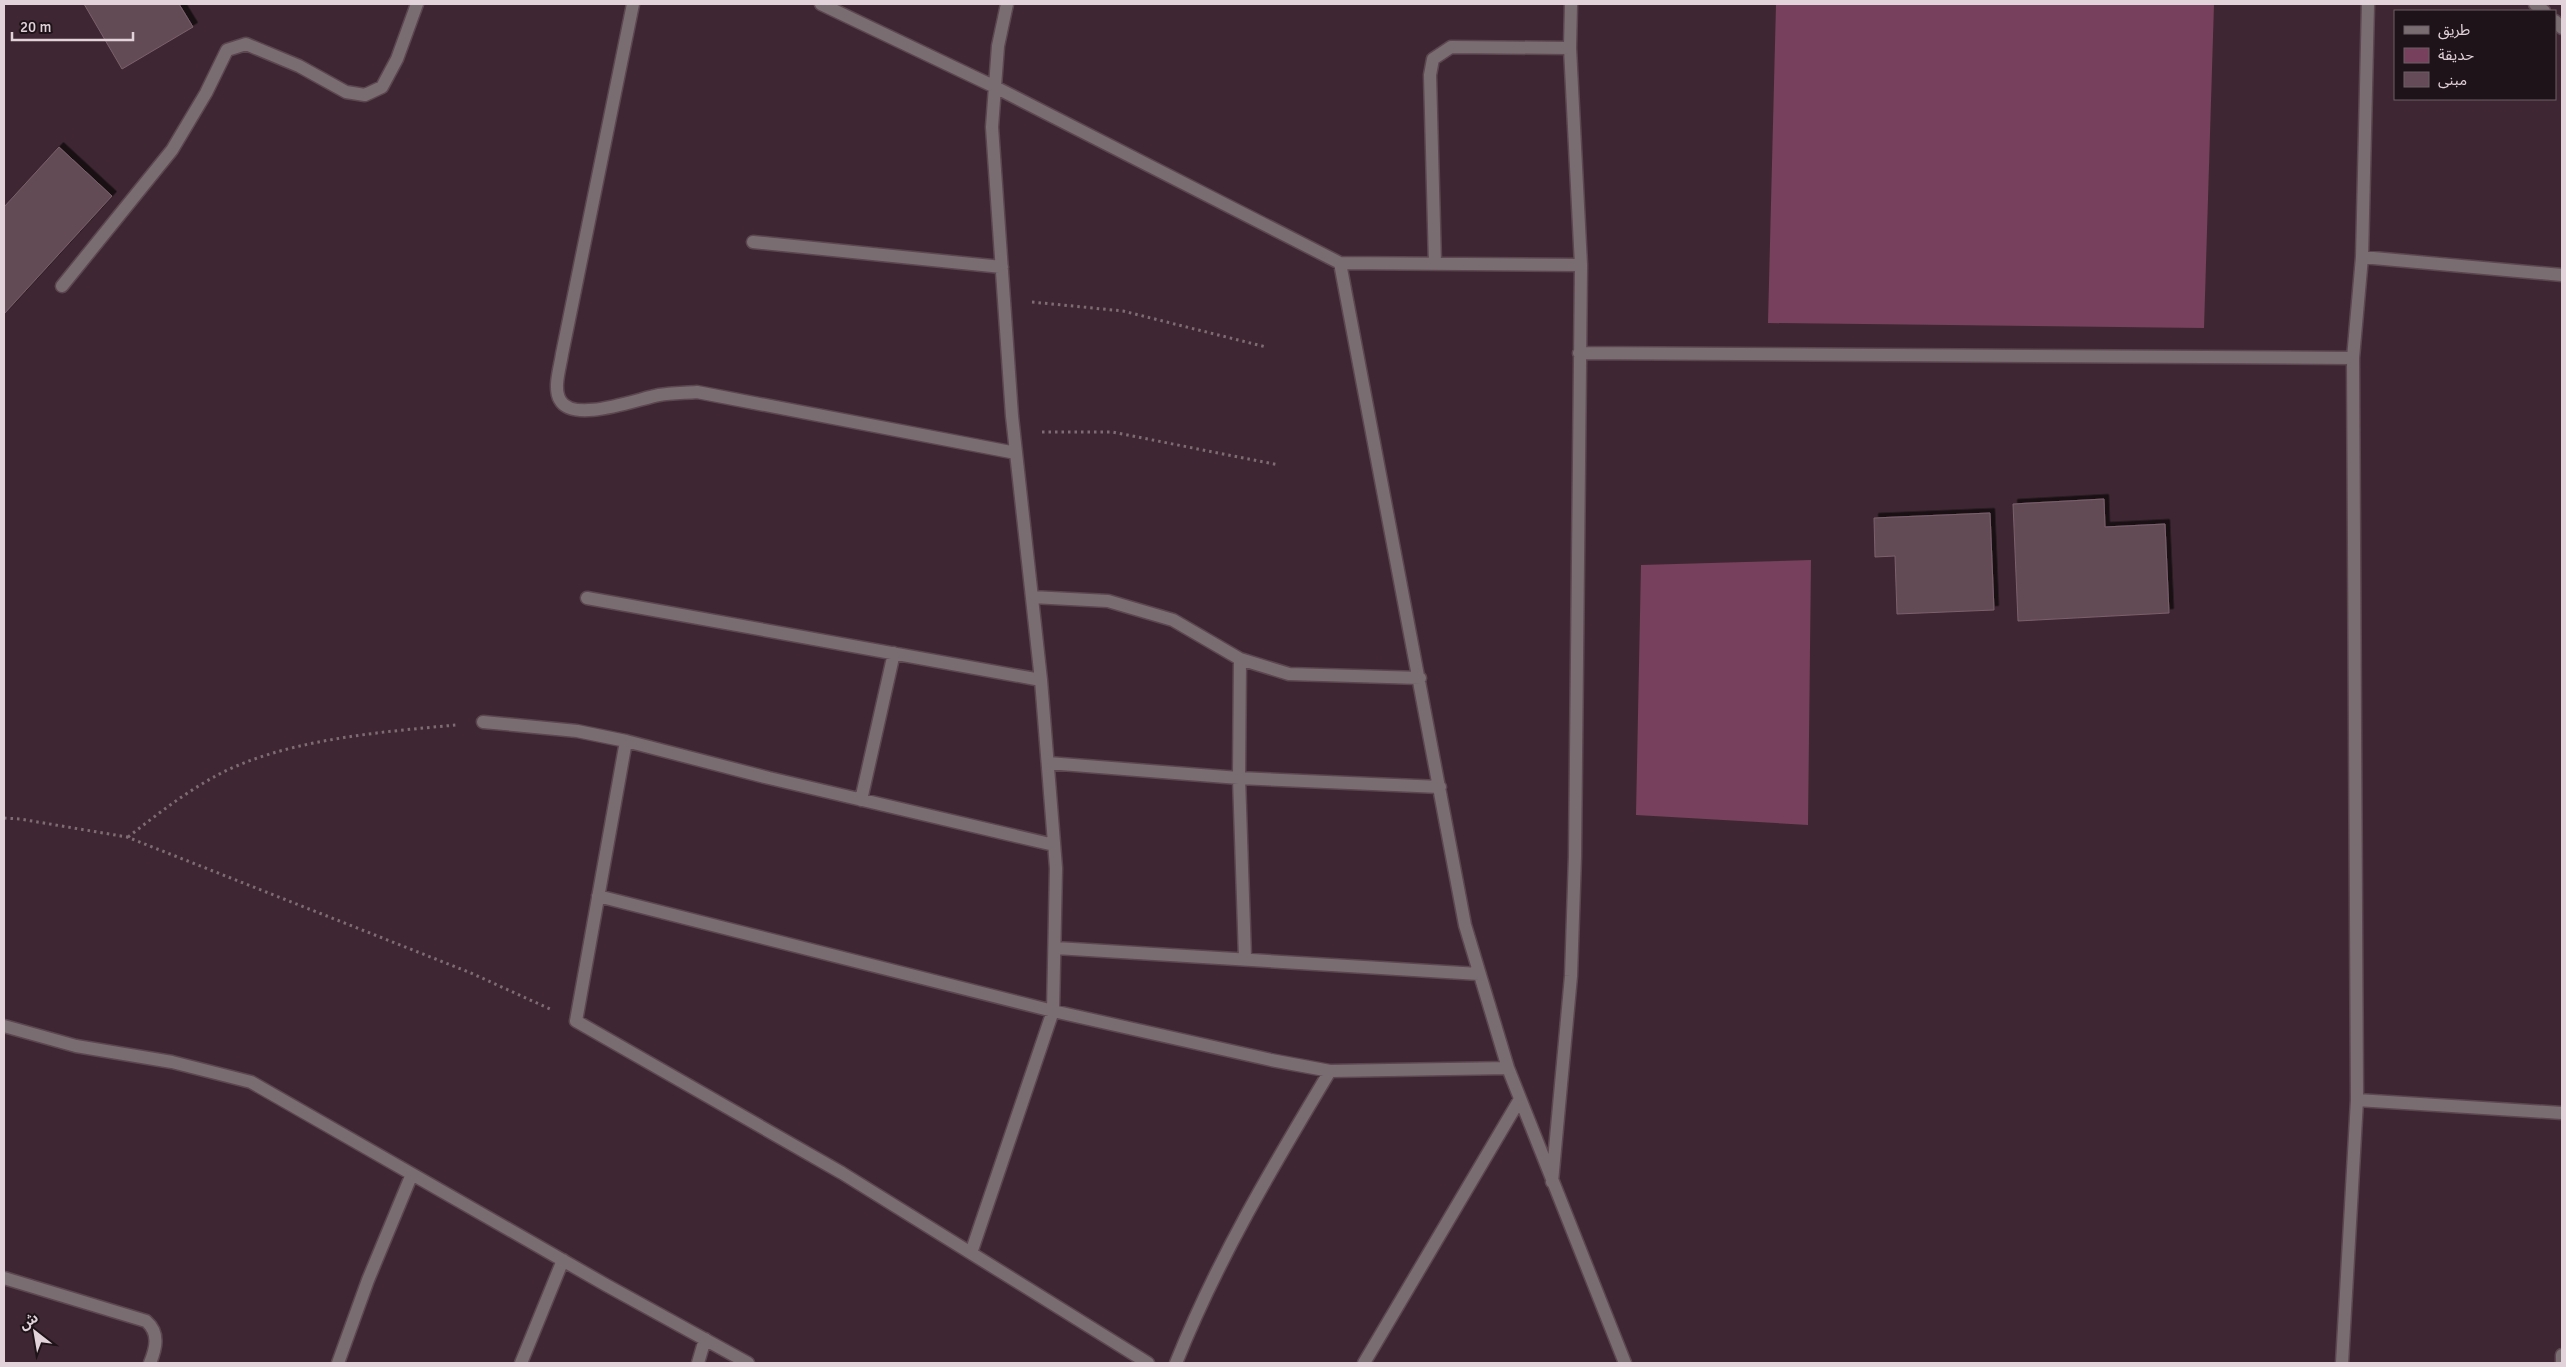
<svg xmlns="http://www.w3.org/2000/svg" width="2566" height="1367" viewBox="0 0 2566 1367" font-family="Signika,'Noto Sans Arabic',sans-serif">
<defs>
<filter id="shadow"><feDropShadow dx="4.5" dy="-4.5" stdDeviation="0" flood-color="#0009"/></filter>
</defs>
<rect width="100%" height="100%" fill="#3e2732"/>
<path fill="#77405c" d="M1776,4H2214L2204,328L1768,323Z
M1811,560L1808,825L1636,815L1641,565Z"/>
<path fill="#644b57" stroke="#7b606c" filter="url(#shadow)" d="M84,4H179L193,27L122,69Z
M59,147L112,196L4,314V207Z
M2104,499L2105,527L2165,524L2169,613L2018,621L2013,504Z
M1990,513L1994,610L1897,614L1895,556L1875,557L1874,518Z"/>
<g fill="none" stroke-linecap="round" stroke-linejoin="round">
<defs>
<path id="minor" d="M633,4L562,354C560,368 553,388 560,400C573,424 637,399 659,395C671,393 685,393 697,392L1016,453
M821,4L993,86L1340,263L1581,265
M1007,4L998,46L992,127L1012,416L1041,680L1056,868L1053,1011L1271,1060L1330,1071L1508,1068
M2535,4L2544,11
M2555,21L2562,28
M753,242L1002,267
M2362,257L2562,275
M1340,263L1465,925L1508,1068L1625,1363
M1435,264L1430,75L1433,59L1451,47L1570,48
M62,286L172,150L206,93L227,50L246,44L299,66L346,92L365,95L382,87L397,59L417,4
M1579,353L2353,358
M1032,597L1108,601L1173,620L1240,659L1289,674L1420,678
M587,598L1041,680
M1240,659L1239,778L1245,958
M483,722L577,731L626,741L769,778L1054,845
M626,741L576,1021L842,1173L1148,1363
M1048,763L1239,778L1440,787
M861,800L894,653
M598,896L1053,1011L971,1253
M1056,948L1479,974
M4,1026L76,1046L172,1062L251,1082L606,1285L748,1363
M2357,1100L2562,1113
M1552,1182L1571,976L1575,856L1581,265L1570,48L1571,4
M4,1278L146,1321C160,1333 156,1348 150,1363
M338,1363L368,1280L412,1174
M521,1363L563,1260
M698,1363L705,1339
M1176,1363C1217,1260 1273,1166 1330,1071
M1364,1363L1520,1099
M2342,1363L2357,1100L2353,358L2362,257L2368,4
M2562,1363V1355"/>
</defs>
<use href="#minor" stroke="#5c4650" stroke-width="15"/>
<path stroke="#7f6b74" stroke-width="3" stroke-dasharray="2.5 4" stroke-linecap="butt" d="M1032,302L1123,311L1266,347
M1042,432H1112L1279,465
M4,818L20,819L127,837L471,973L550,1009
M128,837C155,816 182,795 212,778C279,740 379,732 456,725"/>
<use href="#minor" stroke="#796d72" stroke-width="12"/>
</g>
<rect width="2566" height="1367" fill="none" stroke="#e2d2d9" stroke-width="10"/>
<rect x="2394" y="10" width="162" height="90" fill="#1e1318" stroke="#6c5f65"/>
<rect x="2404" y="26" width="25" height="8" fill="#796d72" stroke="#6c5f65"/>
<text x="2438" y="35" font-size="15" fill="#e2d2d9">طريق</text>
<rect x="2404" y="48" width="25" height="15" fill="#77405c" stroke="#6c5f65"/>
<text x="2438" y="60" font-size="15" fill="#e2d2d9">حديقة</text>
<rect x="2404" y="72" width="25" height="15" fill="#644b57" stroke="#6c5f65"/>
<text x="2438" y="85" font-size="15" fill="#e2d2d9">مبنى</text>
<g transform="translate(35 1332) rotate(329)" stroke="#1e1318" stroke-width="4" paint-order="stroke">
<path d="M0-4L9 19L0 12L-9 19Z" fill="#e2d2d9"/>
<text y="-8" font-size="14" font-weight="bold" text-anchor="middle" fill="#e2d2d9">ش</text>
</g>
<path d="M12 32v8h121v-8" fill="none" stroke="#e2d2d9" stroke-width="2.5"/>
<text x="20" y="32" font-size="15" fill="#e2d2d9" stroke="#1e1318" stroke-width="4" paint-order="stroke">20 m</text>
</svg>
